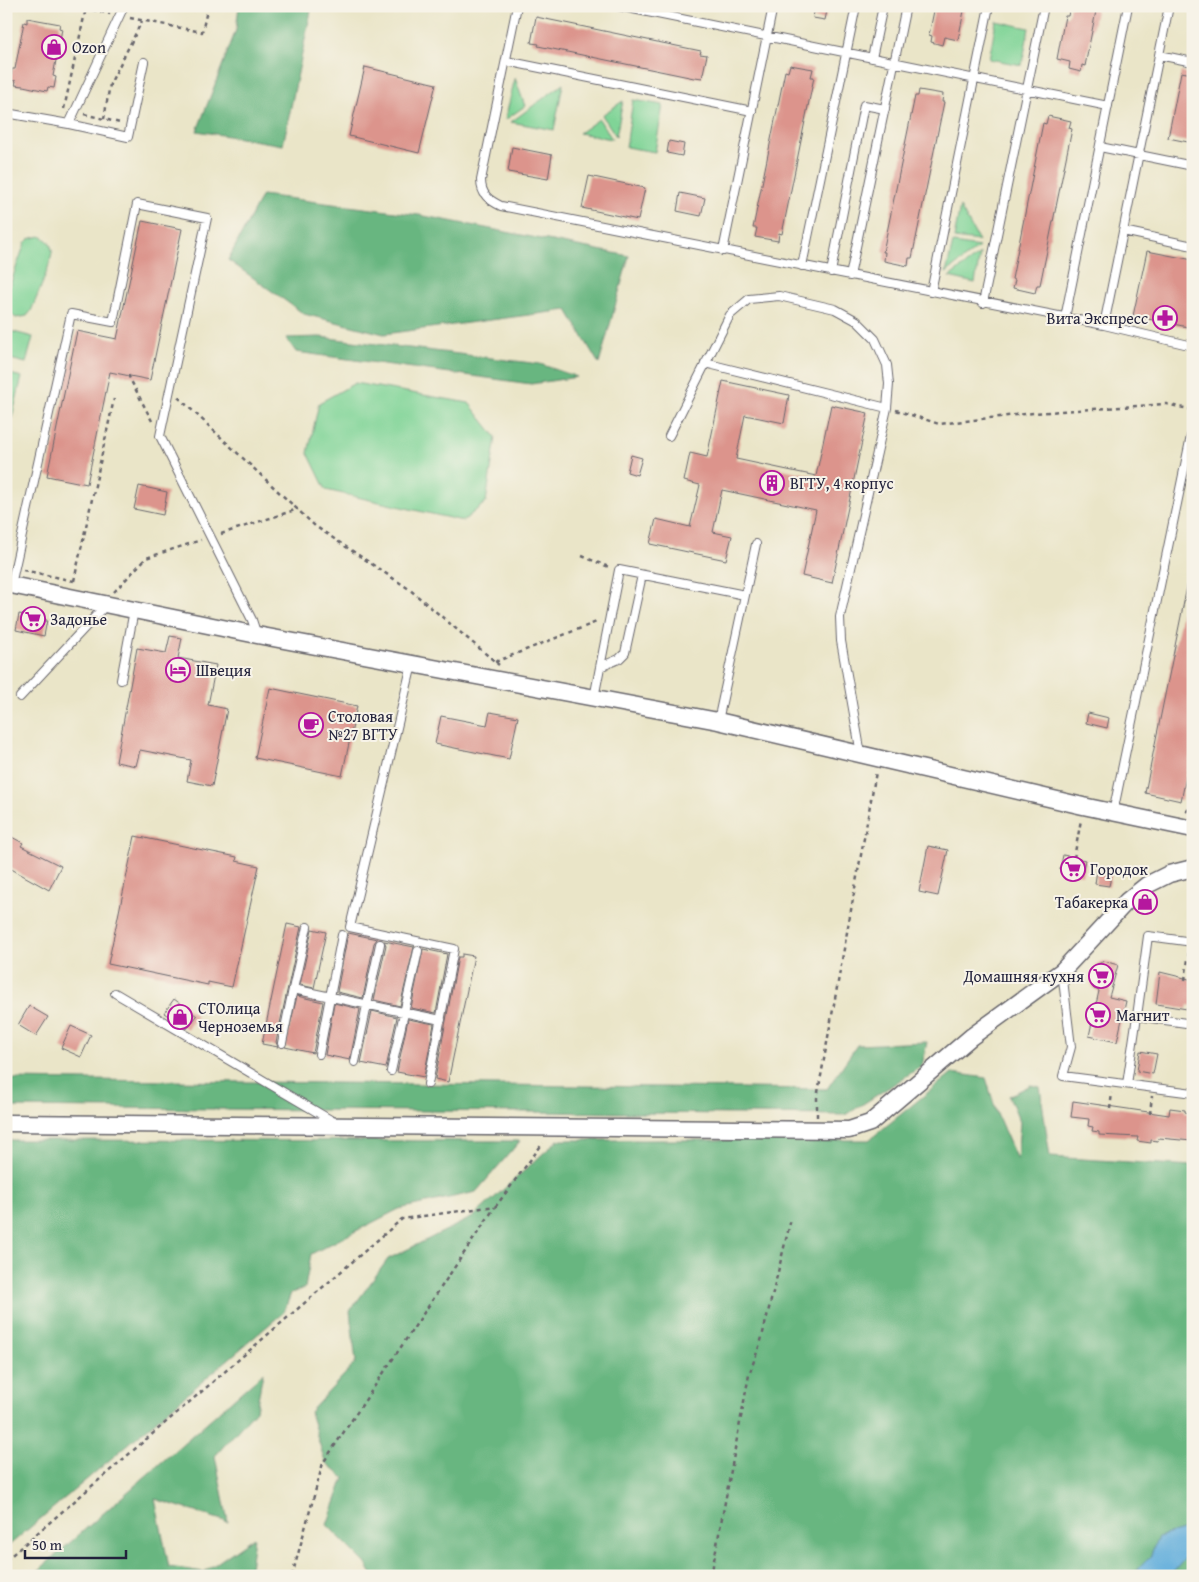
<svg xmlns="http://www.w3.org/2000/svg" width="1199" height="1582" viewBox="0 0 1199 1582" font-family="'Gentium Book Plus',serif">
<rect width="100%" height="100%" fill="#f7f3e8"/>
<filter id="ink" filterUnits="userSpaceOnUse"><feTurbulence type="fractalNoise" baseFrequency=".02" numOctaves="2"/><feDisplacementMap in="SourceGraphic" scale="10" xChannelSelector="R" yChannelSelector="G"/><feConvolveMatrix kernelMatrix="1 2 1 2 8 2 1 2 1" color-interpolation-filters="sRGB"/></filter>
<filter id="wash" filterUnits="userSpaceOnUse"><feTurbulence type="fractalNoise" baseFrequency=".0096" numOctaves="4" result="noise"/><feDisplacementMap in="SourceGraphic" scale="20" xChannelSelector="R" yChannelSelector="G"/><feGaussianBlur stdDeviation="1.12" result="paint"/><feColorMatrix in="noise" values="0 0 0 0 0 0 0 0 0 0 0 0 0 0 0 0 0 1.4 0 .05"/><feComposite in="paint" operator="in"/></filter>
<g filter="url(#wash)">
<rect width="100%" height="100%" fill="#eae5c8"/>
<path fill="#80d497" stroke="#517b69" d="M996,21L1029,28L1022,65L989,59Z
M515,78L525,106L505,120Z
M563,84L554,130L511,122Z
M633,100L663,105L655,152L626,147Z
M623,101L616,136L602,115Z
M599,119L612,139L579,133Z
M960,207L979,241L954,238Z
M40,236C47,239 51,243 52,251C52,262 36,299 31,311L27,316L16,318L7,311L6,296L25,243L29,239Z
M953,243L979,247L946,273Z
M980,254L975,283L949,277Z
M6,330L33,337L26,363L6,358Z
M6,373L22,377L6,441Z
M355,383L469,403L496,437L486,502L463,521L326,490L308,453L319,403Z"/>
<path fill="#68b680" stroke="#456c5e" d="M239,6H312L283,145L197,131L236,30Z
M262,195L419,215L629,256L599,364L567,310L384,334L304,314L228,260Z
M320,337L540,364L577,377L531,384L296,352L286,338Z
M927,1042L922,1066L846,1115L6,1107V1079L827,1089L857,1045Z
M952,1073L986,1078L997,1114L1017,1160L1020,1122L1009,1096L1031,1085L1040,1087L1050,1157L1193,1166V1576H373L366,1564L327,1525L344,1478L325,1462L310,1412L356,1362L350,1311L388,1259L473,1217L558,1140H869Z
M6,1140L520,1141L476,1192L399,1209L311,1254L305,1288L291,1293L284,1312L6,1548Z
M263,1373L256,1410L215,1456L228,1522L155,1499L169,1567L204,1572L254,1537L249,1576H32Z"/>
<path fill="#63afdc" stroke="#42688c" d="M1193,1527V1549L1170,1576H1131L1150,1557L1158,1537Z"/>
<g id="blocks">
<path fill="#dc948c" d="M815,6H828L825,20L813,18Z
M935,6H965L958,40L944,37L942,45L931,42L932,36L929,35Z
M1070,6H1097L1085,66L1082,65L1081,72L1069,69L1070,62L1057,59L1065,16H1068Z
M536,17L701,51L700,54L707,55L702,78L695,77L694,78L538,46L539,44L531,43Z
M27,18L60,24L59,28L62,29L53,76L56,77L54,88L48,87L47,91L23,86L15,85L16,81L10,80L12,69H15L24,22L27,23Z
M790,65L813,69L811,77H814L782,234L779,233L778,241L755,237L757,228H753L785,71L788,72Z
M365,67L436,84L419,153L349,136Z
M1181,72L1193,74V143L1168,138Z
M919,90L943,94L942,102H944L912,258H909L908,266L884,261L885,252H883L915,96H918Z
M1048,116L1071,121L1069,128L1072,129L1040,285H1037L1035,293L1013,288L1015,280L1012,279L1043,123L1046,124Z
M669,141L684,144L682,156L667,153Z
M512,147L552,155L548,179L508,172Z
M589,176L645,188L638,220L582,208Z
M680,193L705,198L701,216L677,211Z
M142,221L182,229L150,380L110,372L87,484L47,476L77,331L117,339Z
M1147,251L1193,260V328L1133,316Z
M723,381L789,395L784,423L745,415L736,459L816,476L831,405L868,413L832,583L802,576L816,510L722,490L713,532L732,536L726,560L650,544L656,519L690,527L700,485L684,481L690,453L707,457Z
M631,455L642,458L637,475L627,472Z
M139,486L167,492L163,515L134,509Z
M1188,582L1193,583V744L1181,801L1145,793Z
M19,614L47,620L44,636L16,630Z
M170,636L182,638L178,658L216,665L208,705L227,709L212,786L187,781L191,760L140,750L136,766L116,762L137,648L166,653Z
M270,688L357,706L342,776L255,758Z
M490,712L518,717L509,759L435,744L441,716L487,725Z
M1088,713L1109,718L1107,728L1086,723Z
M6,834L23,843L21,846L61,866L49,890L6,866Z
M135,836L237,857L236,861L259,866L232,987L208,982V985L108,964Z
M928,846L948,850L938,896L919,892Z
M1063,855L1085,860L1082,875L1060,870Z
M1097,869L1112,872L1109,886L1095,884Z
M287,924L301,927L276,1042L278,1047L262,1044Z
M312,929L326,932L314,988L300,985Z
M348,933L377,939L374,943L363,998L337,992Z
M384,941L414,947L400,1006L374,1000L386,945Z
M423,949L447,954L436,1013L411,1008Z
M462,954L474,956L448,1082L435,1079L458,957H462Z
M1104,961L1118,965L1109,997L1126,1001L1117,1042L1089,1036L1099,991L1094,989L1091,983L1096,965Z
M1160,972L1193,980V1006L1188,1005L1187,1009L1156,1004Z
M297,996L323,1002L313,1053L285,1047Z
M174,999L197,1016L187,1029L164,1013Z
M334,1003L360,1009L350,1060L325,1055Z
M29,1006L48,1017L36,1036L18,1025Z
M372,1011L397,1017L386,1068L361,1063Z
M408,1019L434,1024L424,1077L397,1072Z
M71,1026L91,1035L81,1057L61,1048Z
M1140,1051L1157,1054L1153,1074L1137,1071Z
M1073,1101L1169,1115L1170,1108L1185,1110V1112L1193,1114L1192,1141L1159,1138L1158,1141L1151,1140V1143L1137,1141L1138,1137L1099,1135V1132L1092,1131L1093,1127L1088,1126L1089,1119L1071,1117Z"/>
</g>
</g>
<g filter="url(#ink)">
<use href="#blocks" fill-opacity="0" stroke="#68666c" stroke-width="1"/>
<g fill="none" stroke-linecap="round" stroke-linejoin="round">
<defs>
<path id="lane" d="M517,6L481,180C481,195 489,200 501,206L1104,325L1193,346
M618,6L1108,106
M1159,55L1169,6
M872,58L883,6
M506,61L752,111
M6,113L69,124L124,6
M69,124L128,137L144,62
M1100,147L1193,166
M1123,231L1193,246
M723,251L773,6
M802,266L856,6
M831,272L864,105L885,109
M850,276L906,6
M931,292L989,6
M983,303L1044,6
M1065,318L1128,6
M1104,325L1159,55L1193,62
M705,363L887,408
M669,436L730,315L749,299L779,296L835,309L857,321L875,339L887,365L889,384L887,408L840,617L841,641L861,754
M11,585L71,314L113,322L137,204L207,218L160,436L252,620L257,635
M412,664L350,927L454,949L428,1084
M600,667L619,659L625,653L642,575
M121,680L134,610
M20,697L106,605
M594,698L619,570L745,595
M718,721L756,544
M1113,813L1191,436L1193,435
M307,927L293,989L441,1020
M1062,971L1071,1047L1063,1076L1193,1093
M115,993L334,1122
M1137,1016L1148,936L1193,942
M282,1043L293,989
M319,1054L342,935
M355,1062L380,944
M391,1071L418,951
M1127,1084L1137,1016L1193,1024"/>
<path id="street" d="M6,584L257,635L718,721L1083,806L1193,829
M6,1123L849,1130L870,1123L971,1037L1062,971L1127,901L1147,885L1169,874L1193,868"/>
</defs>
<use href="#lane" stroke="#68666c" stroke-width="10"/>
<use href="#street" stroke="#68666c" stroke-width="19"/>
<path stroke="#68666c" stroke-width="2.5" stroke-dasharray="4 4" stroke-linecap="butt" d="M77,6L110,14
M6,12L8,6
M130,18L202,32L208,6
M64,109L86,8
M84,114L120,123
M104,119L110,84L142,21
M128,375L152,421
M178,397L315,526L409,589L499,665
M896,410L939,424L1033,413L1166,404L1193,410
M221,534L298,509
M582,556L611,568
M23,570L74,581
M74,581L114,399
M114,592L146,558L201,540
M495,662L599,621
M1186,812L1193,804
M1074,858L1081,820
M1185,980L1189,952
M1110,1109L1112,1093
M1190,1113L1191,1102
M1150,1114L1152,1096
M817,1117V1098L876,772
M6,1560L402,1219L496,1206L543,1143
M292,1576L323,1463L495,1207
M711,1576L749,1375L761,1341L791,1219"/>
<use href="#lane" stroke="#fff" stroke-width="8"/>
<use href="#street" stroke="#fff" stroke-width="16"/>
</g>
</g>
<defs>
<symbol id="shop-ring" viewBox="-11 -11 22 22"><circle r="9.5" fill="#f7f3e8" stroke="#b5179e" stroke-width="1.5"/><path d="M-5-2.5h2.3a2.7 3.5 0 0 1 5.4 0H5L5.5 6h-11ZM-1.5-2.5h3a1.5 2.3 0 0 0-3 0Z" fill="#b5179e"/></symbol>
<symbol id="pharmacy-ring" viewBox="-11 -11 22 22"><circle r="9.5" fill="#f7f3e8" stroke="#b5179e" stroke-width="1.5"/><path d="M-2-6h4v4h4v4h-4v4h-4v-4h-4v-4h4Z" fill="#b5179e"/></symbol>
<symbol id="building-ring" viewBox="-11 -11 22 22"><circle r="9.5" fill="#f7f3e8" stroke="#b5179e" stroke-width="1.5"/><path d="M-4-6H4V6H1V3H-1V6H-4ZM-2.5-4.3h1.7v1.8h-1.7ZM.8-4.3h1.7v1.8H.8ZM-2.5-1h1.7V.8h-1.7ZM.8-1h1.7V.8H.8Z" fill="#b5179e"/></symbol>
<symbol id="supermarket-ring" viewBox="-11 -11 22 22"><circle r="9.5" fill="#f7f3e8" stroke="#b5179e" stroke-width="1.5"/><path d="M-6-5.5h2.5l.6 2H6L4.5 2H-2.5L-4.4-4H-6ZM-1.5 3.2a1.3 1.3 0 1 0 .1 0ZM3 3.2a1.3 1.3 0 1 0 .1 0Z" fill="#b5179e"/></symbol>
<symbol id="hotel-ring" viewBox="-11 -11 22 22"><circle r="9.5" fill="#f7f3e8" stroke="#b5179e" stroke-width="1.5"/><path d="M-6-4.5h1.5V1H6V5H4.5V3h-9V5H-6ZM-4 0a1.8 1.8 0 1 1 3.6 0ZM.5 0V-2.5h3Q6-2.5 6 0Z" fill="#b5179e"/></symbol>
<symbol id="cafe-ring" viewBox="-11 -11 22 22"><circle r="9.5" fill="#f7f3e8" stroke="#b5179e" stroke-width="1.5"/><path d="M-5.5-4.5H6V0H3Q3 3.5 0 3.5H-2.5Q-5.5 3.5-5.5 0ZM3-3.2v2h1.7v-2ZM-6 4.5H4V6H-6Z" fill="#b5179e"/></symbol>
</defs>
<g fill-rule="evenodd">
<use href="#shop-ring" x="40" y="33" width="28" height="28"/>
<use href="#pharmacy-ring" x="1151" y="304" width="28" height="28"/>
<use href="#building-ring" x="758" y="469" width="28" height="28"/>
<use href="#supermarket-ring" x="19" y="605" width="28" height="28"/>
<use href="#hotel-ring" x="164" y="656" width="28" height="28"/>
<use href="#cafe-ring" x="297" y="711" width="28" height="28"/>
<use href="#supermarket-ring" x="1059" y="855" width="28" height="28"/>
<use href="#shop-ring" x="1131" y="888" width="28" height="28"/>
<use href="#supermarket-ring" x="1087" y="962" width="28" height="28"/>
<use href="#supermarket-ring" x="1084" y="1001" width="28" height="28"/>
<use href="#shop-ring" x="166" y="1003" width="28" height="28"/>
</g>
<g text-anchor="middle" stroke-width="4" stroke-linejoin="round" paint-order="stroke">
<g font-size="16" fill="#22223b" stroke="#f7f3e8" text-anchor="start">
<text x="72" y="53">Ozon</text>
<text x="1148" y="324" text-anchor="end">Вита Экспресс</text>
<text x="790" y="489">ВГТУ, 4 корпус</text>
<text x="50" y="625">Задонье</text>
<text x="196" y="676">Швеция</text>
<text x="328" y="722">Столовая<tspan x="328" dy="18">№27 ВГТУ</tspan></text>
<text x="1090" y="875">Городок</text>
<text x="1128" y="908" text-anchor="end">Табакерка</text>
<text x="1084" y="982" text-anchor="end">Домашняя кухня</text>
<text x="198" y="1014">СТОлица<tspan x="198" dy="18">Черноземья</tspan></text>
<text x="1116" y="1021">Магнит</text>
</g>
</g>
<rect width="1199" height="1582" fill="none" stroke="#f7f3e8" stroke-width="25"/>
<path d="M25 1550v8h101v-8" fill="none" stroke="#22223b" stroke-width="2.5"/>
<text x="32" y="1550" font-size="15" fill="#22223b" stroke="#f7f3e8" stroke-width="4" paint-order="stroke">50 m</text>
</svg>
